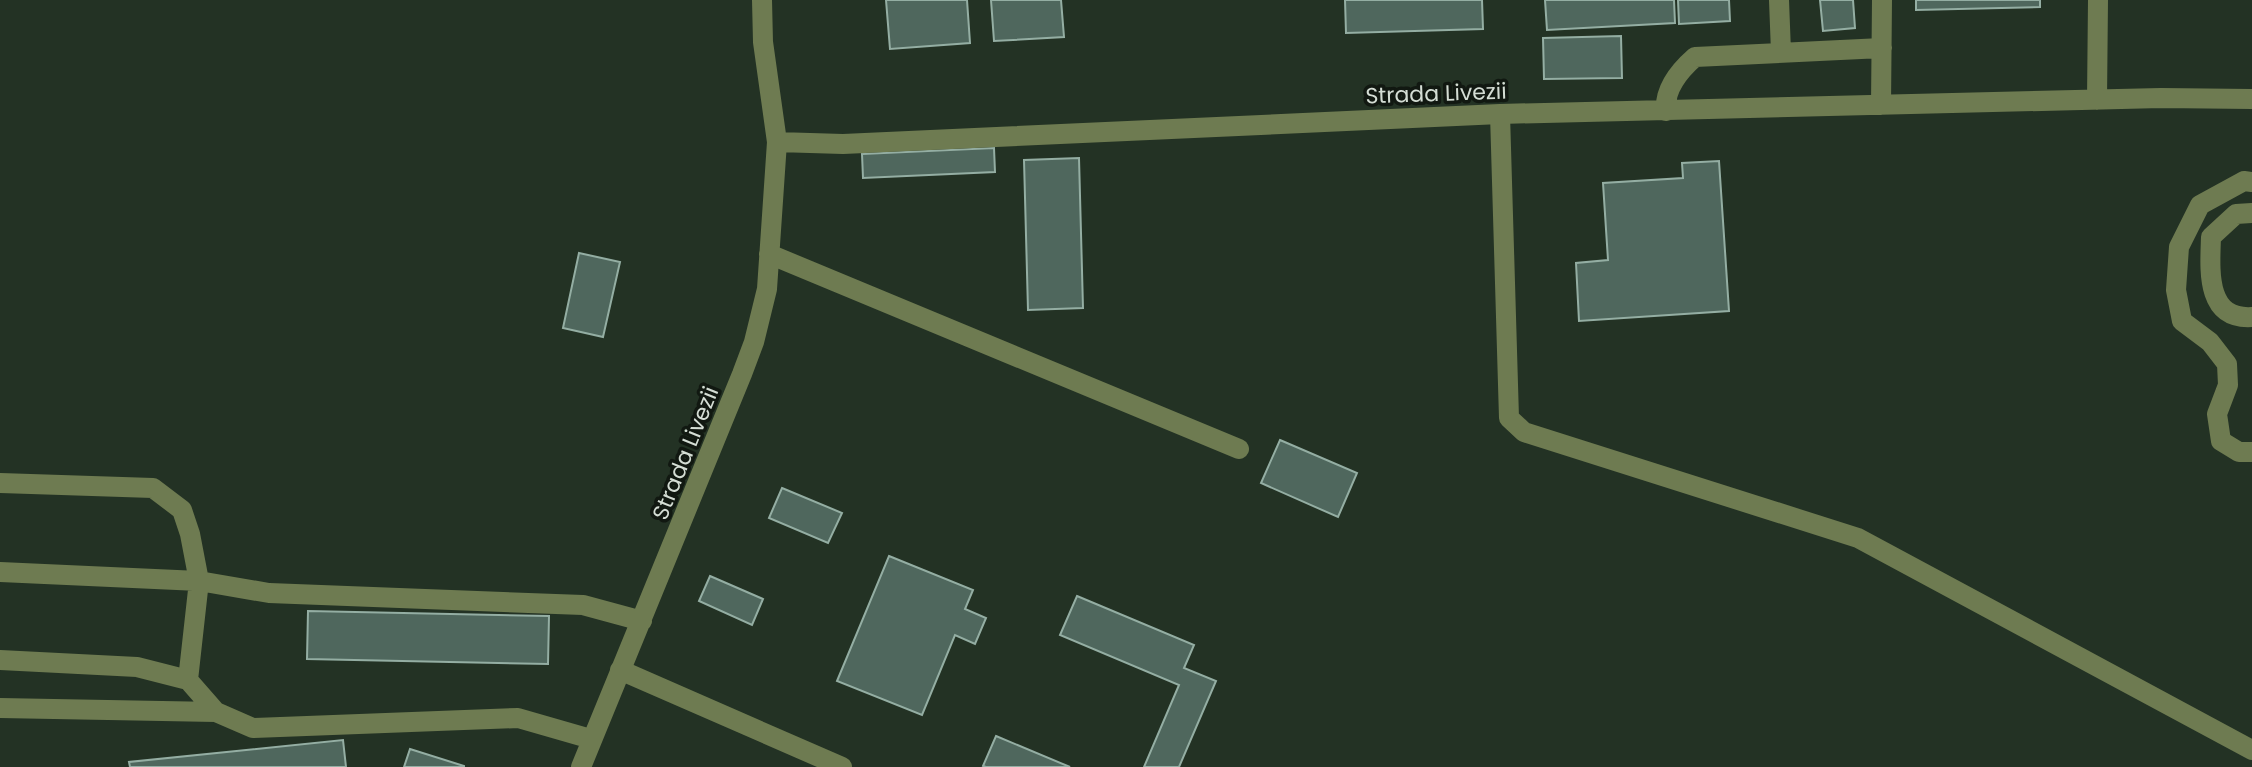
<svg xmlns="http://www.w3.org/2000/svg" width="2252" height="767" viewBox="0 0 2252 767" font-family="Poppins,sans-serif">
<rect width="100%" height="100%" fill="#233224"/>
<path fill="#4f675d" stroke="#94aea3" stroke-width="2" d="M886,0H967L970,43L890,49Z
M991,0H1061L1064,37L994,41Z
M1345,0H1482L1483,29L1346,33Z
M1545,0H1674L1675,23L1547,30Z
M1678,0H1729L1730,21L1679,24Z
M1820,0H1853L1855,28L1823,31Z
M1916,0H2040V7L1916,10Z
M1621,36L1622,78L1544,79L1543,38Z
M994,148L995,172L863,178L862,154Z
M1079,158L1083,308L1028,310L1024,160Z
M1719,161L1729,311L1579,321L1576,263L1608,260L1603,183L1683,178L1682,163Z
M579,253L620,262L603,337L563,328Z
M1280,440L1357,473L1338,517L1261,483Z
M782,488L842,513L828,543L769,518Z
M889,556L973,590L965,609L986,618L975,644L955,635L922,715L837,681Z
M710,576L763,599L752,625L699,601Z
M1077,596L1194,645L1184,668L1216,681L1179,767H1144L1179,685L1060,635Z
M308,611L549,616L548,664L307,659Z
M996,736L1070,767H986L983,766Z
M343,740L346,767H130L129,762Z
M410,749L464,766V767H404Z"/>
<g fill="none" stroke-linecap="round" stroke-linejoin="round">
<path stroke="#6e7b51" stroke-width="20" d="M1779,0L1781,52
M2097,100L2098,0
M1881,105L1882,0
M1666,111C1664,89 1679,71 1695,57L1882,48
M1500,114L1509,418L1524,432L1858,538L2252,750
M777,142L843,144L1500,114L2161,98L2252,99
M2252,182L2244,181L2200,205L2179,247L2176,290L2182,321L2210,342L2227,364L2228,385L2217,414L2221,441L2239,452H2252
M2252,213L2236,214L2211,237C2210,269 2205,320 2252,317
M769,254L1239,449
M0,483L153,488L182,510L190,534L199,581L188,680
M0,572L199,581L269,593L583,605L642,621
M0,660L137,667L188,680L216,712
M620,670L842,767
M0,708L216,712L253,728L518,718L591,739
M581,767L742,374L754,342L767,289L777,142L763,42L762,0"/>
</g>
<g text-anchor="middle" stroke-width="7" stroke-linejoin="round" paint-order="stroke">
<g font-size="22" fill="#d4ddd4" stroke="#111811">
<text transform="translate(1436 93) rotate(-2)" y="8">Strada Livezii</text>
<text transform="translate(685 453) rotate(-68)" y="8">Strada Livezii</text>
</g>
</g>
</svg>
